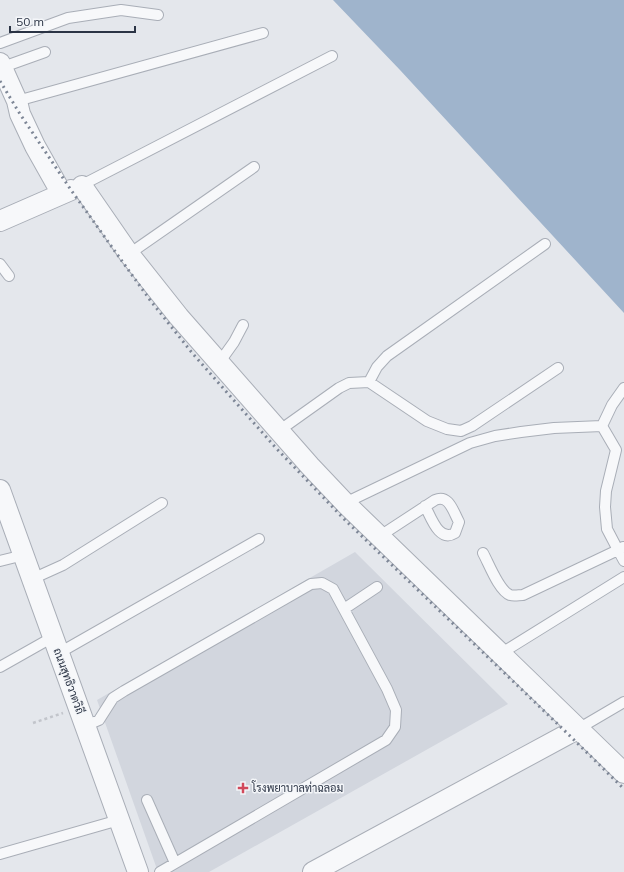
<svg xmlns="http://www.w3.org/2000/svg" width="624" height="872" viewBox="0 0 624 872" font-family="Mulish,Sarabun,sans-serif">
<rect width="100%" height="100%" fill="#e4e7ec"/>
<path fill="#d2d6de" d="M355,552L508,704L209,872H158L97,700Z"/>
<path fill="#9fb4cc" d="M333,0H624V313L400,70Z"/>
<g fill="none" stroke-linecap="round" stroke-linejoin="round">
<defs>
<path id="service" d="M0,43L68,18L121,10L158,15
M3,67L45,52
M17,101L263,33
M80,186L332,56
M129,254L254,167
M0,264L9,276
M219,363L234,342L243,325
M369,382L377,367L387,356L545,244
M602,426L612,405L624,388
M280,430L339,388L349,383L369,382L427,421L447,429L461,431L472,426L558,368
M345,503L470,443L495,436L521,432L554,428L602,426L616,450L606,491L605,507L607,529L618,550L523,595C519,595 514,596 510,595C499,591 489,564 483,553
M380,536L435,500C449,494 453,511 459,522L455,533C439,543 431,517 425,506
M623,547L618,550L624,561
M0,561L24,555
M32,579L63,565L162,503
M344,609L377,587
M59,653L259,539
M500,654L624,577
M0,667L53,637
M85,726L99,720L113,698L124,691L311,584L322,583L333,589L387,689L396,710L395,727L386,740L160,872
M578,729L624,702
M147,800L175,863
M0,854L119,820"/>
<path id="minor" d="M0,63L17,101L20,114L35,146L62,194
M82,186L129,254L179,317L310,466L345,503L624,773
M0,221L71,190
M0,490L138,872
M313,872L568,734L578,729"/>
</defs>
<use href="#service" stroke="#a9aeb7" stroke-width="12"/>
<use href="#minor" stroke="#a9aeb7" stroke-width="22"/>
<path stroke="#c2c5cb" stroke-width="2.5" stroke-dasharray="3 3" stroke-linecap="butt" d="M33,723L63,713"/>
<use href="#service" stroke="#f7f8fa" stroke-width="10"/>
<use href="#minor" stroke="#f7f8fa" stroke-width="20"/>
<path stroke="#7d8696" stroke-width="3" stroke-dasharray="2 4" stroke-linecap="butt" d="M0,81L20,114L71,190L150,300L193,354L275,447L345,520L568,734L624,789"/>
</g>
<path fill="#d1495b" stroke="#f4f6f9" stroke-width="1.5" d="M241 782h4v4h4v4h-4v4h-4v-4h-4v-4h4z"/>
<g text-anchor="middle" stroke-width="3" stroke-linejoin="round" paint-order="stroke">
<g font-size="11" fill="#2b3445" stroke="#f4f6f9">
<text transform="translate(69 681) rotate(70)" y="4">ถนนสุทธิวาตวิถี</text>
</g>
<g font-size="11" fill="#2b3445" stroke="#f4f6f9" text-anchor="start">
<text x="252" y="792">โรงพยาบาลท่าฉลอม</text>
</g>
</g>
<path d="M10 26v6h125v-6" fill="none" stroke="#2b3445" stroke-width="2"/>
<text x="16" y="26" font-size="12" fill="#2b3445" stroke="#f4f6f9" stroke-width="3" paint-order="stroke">50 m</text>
</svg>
